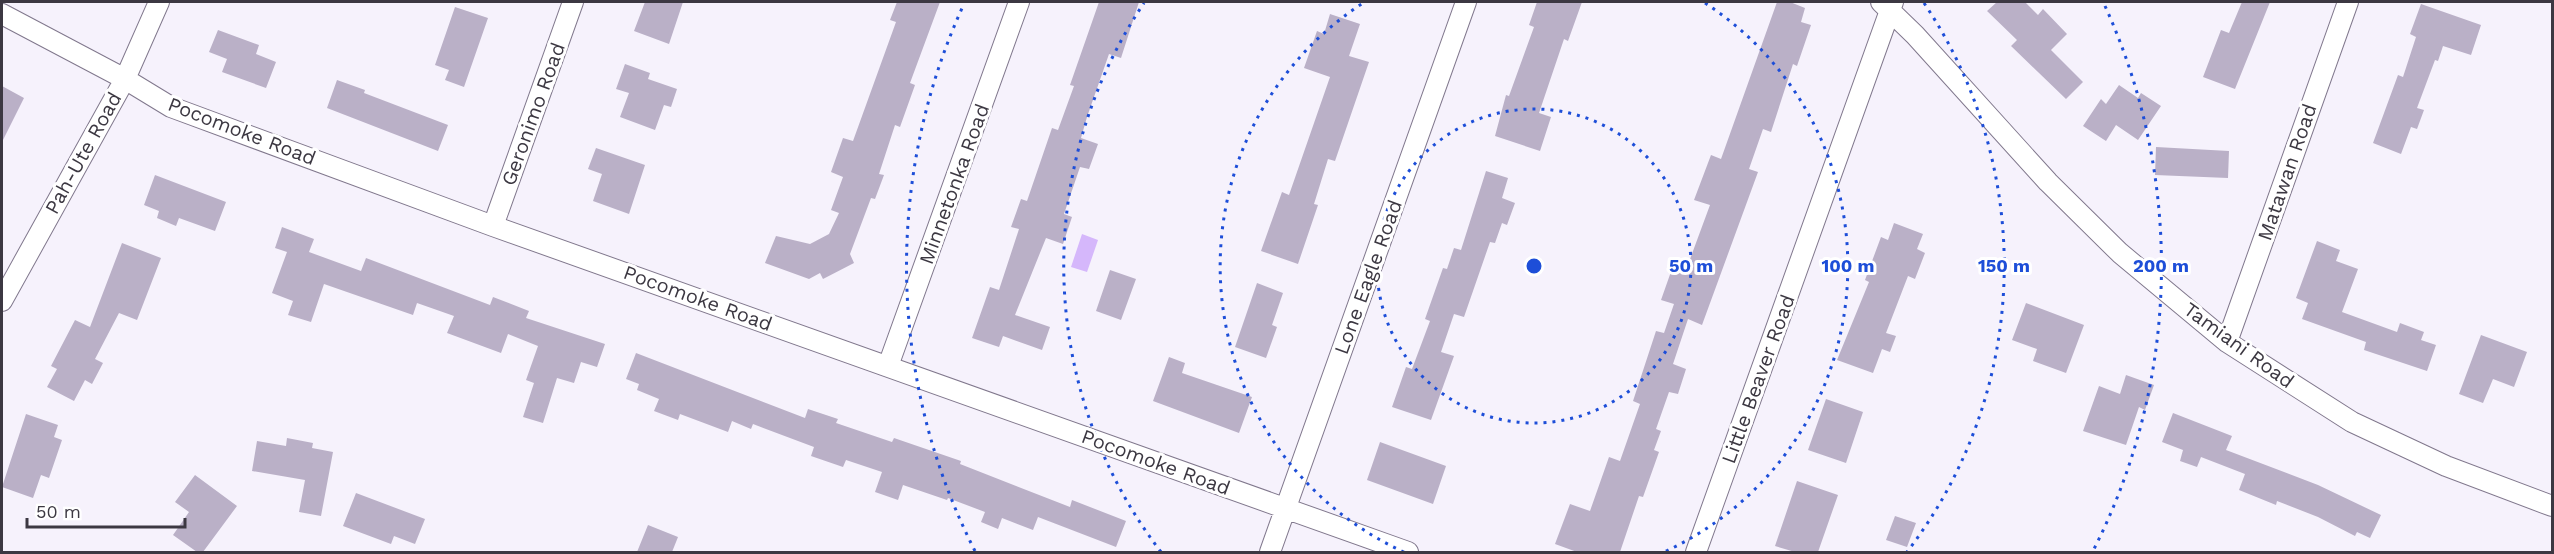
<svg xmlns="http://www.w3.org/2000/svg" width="2554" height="554" viewBox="0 0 2554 554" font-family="'Work Sans',sans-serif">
<rect width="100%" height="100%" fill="#f6f2fc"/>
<path fill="#d5b7fb" d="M1082,234L1098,240L1087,272L1071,267Z"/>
<path fill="#bab0c7" d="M645,2H683L669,44L634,31Z
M897,2H940L910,83L915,85L900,127L895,125L879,174L884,175L875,199L871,198L850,254L854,263L823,279L820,273L809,279L765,263L776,236L810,244L829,234L839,213L831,210L843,177L831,172L843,138L853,141L896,22L890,20Z
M1099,2H1139L1121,58L1109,54L1087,117L1081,138L1098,144L1089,169L1080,167L1064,214L1072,217L1063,244L1046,238L1015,315L1050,327L1042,350L1003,336L999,347L972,338L990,287L999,290L1019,229L1011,227L1021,199L1027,201L1052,128L1058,130L1074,86L1070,85Z
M1537,2H1582L1568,41L1564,39L1539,113L1551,117L1540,151L1495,136L1506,95L1509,96L1534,27L1529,25Z
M1777,2H1790L1805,8L1801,22L1811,25L1797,66L1793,64L1771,132L1763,129L1749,169L1758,172L1702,325L1688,319L1673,364L1686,369L1678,394L1669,392L1656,429L1661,431L1654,450L1659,452L1643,497L1639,496L1620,552H1577L1555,544L1570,504L1590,511L1609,457L1620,461L1640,404L1633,401L1656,331L1664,333L1674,304L1661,300L1673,266L1686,270L1710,205L1694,200L1711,155L1721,159Z
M1997,2H2025L2038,15L2043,9L2067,34L2051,50L2083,82L2066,99L2011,46L2017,40L1987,11Z
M2242,2H2270L2235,89L2203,77L2221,30L2229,33Z
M2421,4L2481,25L2471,55L2443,46L2438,61L2435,60L2417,108L2424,110L2417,129L2411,127L2401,154L2373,143L2398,75L2403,77L2416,37L2410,34Z
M455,7L488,18L464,87L445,80L449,70L435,65Z
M1330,14L1360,24L1349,56L1369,62L1335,161L1328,159L1314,204L1318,205L1298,264L1261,251L1282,192L1289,195L1330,77L1304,68L1317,31L1324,34Z
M218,30L259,45L256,54L276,62L266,88L222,72L227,59L209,52Z
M625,64L650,73L648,79L677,89L671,107L664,105L655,130L620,117L629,93L616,89Z
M337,80L365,90L364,93L448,125L438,151L327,108Z
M2119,85L2138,98L2141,93L2161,106L2138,140L2116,125L2106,141L2083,126L2101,99L2106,104Z
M2,86L24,98L2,142Z
M2156,147L2229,151L2228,178L2155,175Z
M596,148L645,165L629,214L593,201L602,174L588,169Z
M1486,171L1508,178L1502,198L1515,203L1507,225L1502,223L1495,243L1490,242L1464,317L1454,314L1441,352L1454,356L1431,420L1392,407L1406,367L1412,369L1430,321L1425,319L1443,268L1447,269L1454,248L1461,250Z
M155,175L226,202L215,231L179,218L176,226L157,218L159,211L144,205Z
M1894,223L1923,234L1917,249L1925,253L1915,279L1908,276L1886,333L1896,336L1890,352L1882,349L1873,373L1837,360L1869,282L1865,280L1881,237L1888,240Z
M282,227L314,239L309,252L361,271L366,258L490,305L493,297L529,311L526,318L605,344L597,367L581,362L574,383L557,378L543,423L523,417L534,383L526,380L538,346L508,334L501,353L447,333L454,316L417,303L413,315L324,284L311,322L288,315L293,301L272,293L287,252L275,248Z
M2317,241L2340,250L2336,261L2358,269L2342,312L2397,332L2400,323L2424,332L2421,340L2436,345L2427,371L2364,350L2366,342L2302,319L2308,303L2296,298Z
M122,243L161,258L137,320L119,313L95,359L103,363L92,384L85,380L74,401L47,387L57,369L51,366L75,320L90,327Z
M1110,270L1136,279L1121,320L1096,311Z
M1257,283L1283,293L1272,325L1277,327L1266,358L1235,347Z
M2026,303L2084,325L2066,373L2033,361L2037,349L2012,340Z
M2481,335L2527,352L2514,387L2493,379L2483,403L2459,394Z
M636,353L805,418L808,409L838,419L836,423L892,442L894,438L961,461L960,464L1070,507L1072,500L1126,521L1116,547L1038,517L1033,530L1002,518L998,529L981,522L985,512L948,498L947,500L903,485L898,500L875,492L882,472L846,460L843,467L811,456L814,447L753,424L751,429L732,421L728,432L680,414L678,420L654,411L659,399L637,390L639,384L626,379Z
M1169,357L1185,363L1182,373L1252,397L1239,433L1153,401Z
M2126,375L2154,385L2145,410L2139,407L2126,445L2083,431L2099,386L2120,394Z
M1826,399L1863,412L1846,463L1808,450Z
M2173,413L2232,436L2226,450L2318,485L2381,515L2370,538L2357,532L2355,536L2318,517L2277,501L2276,505L2239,490L2245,474L2201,457L2197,467L2180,461L2183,450L2162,442Z
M26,414L58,425L54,437L62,440L49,478L41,475L33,498L2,487Z
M287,438L313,443L312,448L333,452L321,516L299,512L305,480L252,471L257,441L286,446Z
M1380,442L1446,466L1433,504L1367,480Z
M195,475L237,506L203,552H197L173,535L189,512L175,502Z
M1797,481L1838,495L1818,552H1795L1775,546Z
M356,493L425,519L415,544L394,536L391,544L343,526Z
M1895,516L1916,523L1907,547L1886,540Z
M648,525L678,537L672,552H637Z"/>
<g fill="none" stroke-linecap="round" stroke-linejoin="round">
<defs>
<path id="street" d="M1881,2L1915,35L2048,182L2120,253L2227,342L2352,422L2446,466L2552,506
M2,14L125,79L171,107L493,226L1408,552
M493,226L573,2
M2,301L125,79L159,2
M2227,342L2348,2
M888,366L1019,2
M1270,552L1466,2
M1696,552L1893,2"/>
</defs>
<use href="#street" stroke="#81788d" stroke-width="22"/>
<use href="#street" stroke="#fff" stroke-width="20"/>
</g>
<g fill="none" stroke="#1d4ed8" stroke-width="3" stroke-dasharray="3 6">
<circle cx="1534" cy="266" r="157"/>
<path d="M1404 552A314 314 0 0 1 1363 3M1705 3A314 314 0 0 1 1664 552"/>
<path d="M1161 552A470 470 0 0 1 1144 3M1924 3A470 470 0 0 1 1907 552"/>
<path d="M975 551A627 627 0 0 1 963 6M2105 6A627 627 0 0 1 2093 551"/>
</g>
<g text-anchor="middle" stroke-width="6" stroke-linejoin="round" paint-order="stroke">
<g font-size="20" fill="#3c3842" stroke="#fff">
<text transform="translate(533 114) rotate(-70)" y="7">Geronimo Road</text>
<text transform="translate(242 131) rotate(21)" y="7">Pocomoke Road</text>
<text transform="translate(83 153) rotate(-61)" y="7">Pah-Ute Road</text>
<text transform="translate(2287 172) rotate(-71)" y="7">Matawan Road</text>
<text transform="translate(954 184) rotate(-70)" y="7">Minnetonka Road</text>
<text transform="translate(1368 277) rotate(-70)" y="7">Lone Eagle Road</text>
<text transform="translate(698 298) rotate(20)" y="7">Pocomoke Road</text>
<text transform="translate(2239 345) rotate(36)" y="7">Tamiani Road</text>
<text transform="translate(1758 379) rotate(-70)" y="7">Little Beaver Road</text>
<text transform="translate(1156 462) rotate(20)" y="7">Pocomoke Road</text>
</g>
</g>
<circle cx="1534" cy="266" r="9" fill="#1d4ed8" stroke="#fff" stroke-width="3"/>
<g font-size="18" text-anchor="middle" font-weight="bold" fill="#1d4ed8" stroke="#fff" stroke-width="6" stroke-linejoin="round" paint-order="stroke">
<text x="1691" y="272">50 m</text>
<text x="1848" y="272">100 m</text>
<text x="2004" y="272">150 m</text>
<text x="2161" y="272">200 m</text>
</g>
<rect width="2554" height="554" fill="none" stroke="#3c3842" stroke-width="6"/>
<path d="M27 518v9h158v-9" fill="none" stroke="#3c3842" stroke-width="3"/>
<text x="36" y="518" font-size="18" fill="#3c3842" stroke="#ffffff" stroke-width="4.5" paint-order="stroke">50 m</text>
</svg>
